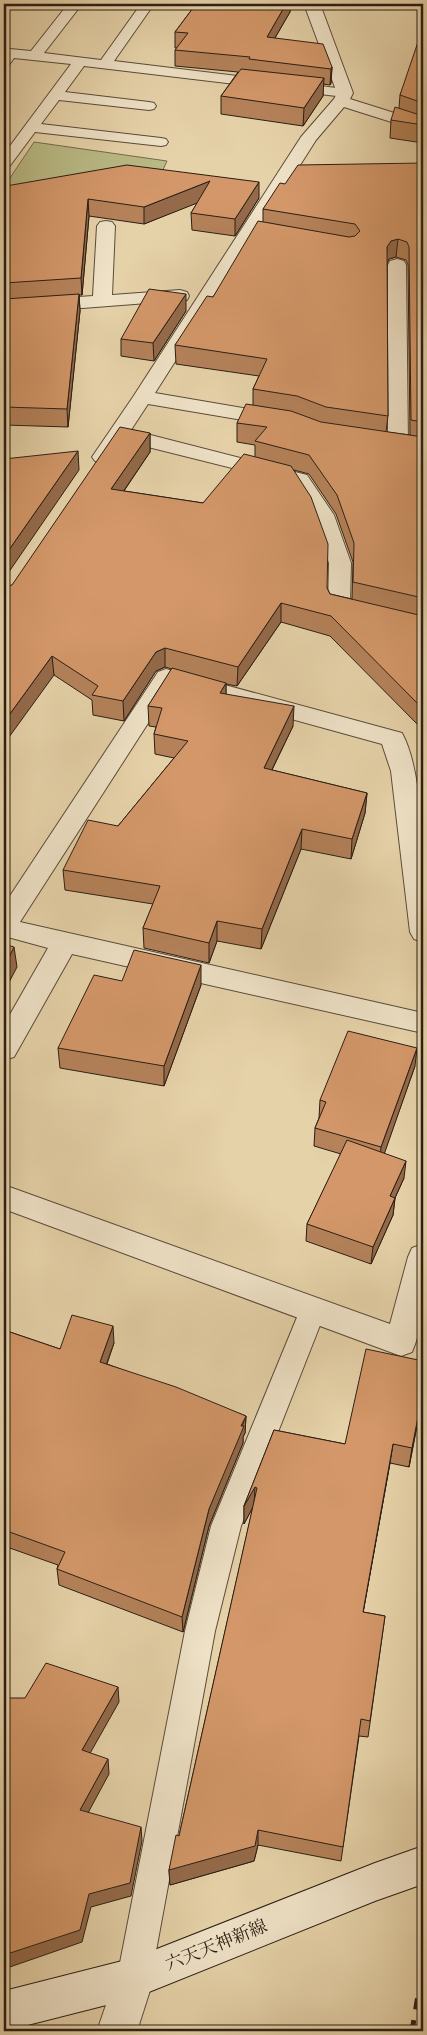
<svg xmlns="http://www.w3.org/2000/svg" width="427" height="2035" viewBox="0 0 427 2035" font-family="'IM FELL English','Noto Serif JP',serif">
<rect width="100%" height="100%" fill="#e6d2a9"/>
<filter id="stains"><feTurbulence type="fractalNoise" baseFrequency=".004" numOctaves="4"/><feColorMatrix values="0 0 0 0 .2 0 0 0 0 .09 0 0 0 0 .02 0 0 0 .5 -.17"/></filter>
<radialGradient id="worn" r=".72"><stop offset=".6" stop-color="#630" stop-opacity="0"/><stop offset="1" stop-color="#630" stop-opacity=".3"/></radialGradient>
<path fill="#b9ba85" stroke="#726c4d" d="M34,142L167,161L156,185L4,187Z"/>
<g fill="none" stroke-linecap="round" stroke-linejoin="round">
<defs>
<path id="service" d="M68,4H82L44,53L101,60L141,4H154L114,61L345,89L350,90L352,93L350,96L345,97L84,66L65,92L149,102L154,103L156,106L154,109L149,110L59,100L41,124L161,138L166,139L168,142L166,145L161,146L35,132L9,167L4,168V154L71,64L14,58L9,65L4,66V52L10,49L31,51Z
M313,1299L322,1302L326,1310L241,1526L215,1631L151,1978L146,1990L134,1995L122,1990L117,1978L185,1631L211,1526L300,1310L304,1302Z"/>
<path id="minor" d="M304,4H320L353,93L350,99L423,122V132L344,107L316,140L155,393L278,414L285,416L288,420L285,424L278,426L148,404L131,430L307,475L334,515L351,563L350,603L423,620V634L331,612L328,607L329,563L312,515L292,483L124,441L109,461L102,463L95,461L92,457L133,397L301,137L334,99L337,93Z
M106,221L112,222L115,226L112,295L180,290L187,292L189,296L187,300L4,314V302L93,296L97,226L100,222Z
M397,259L404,261L406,265L408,445L405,449L398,451L391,449L388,445V265L390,261Z
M166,669L402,733C427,779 423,887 423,942L414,939L410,932L391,771L382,744L172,686L20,922L423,1013V1033L72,954L14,1057L4,1060V1025L48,948L4,936V905L158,672Z
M4,1185L390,1324L408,1257L412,1248L423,1244C423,1280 427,1318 412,1352L401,1356L4,1209Z"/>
<path id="tertiary" d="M134,1958L148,1964L154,1978L137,2031H97L120,1964Z"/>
<path id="secondary" d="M423,1846V1884L375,1901L134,1998L4,2031V1991L134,1958L375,1863Z"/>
</defs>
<use href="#service" stroke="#5a4b3a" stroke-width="2"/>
<use href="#minor" stroke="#5a4b3a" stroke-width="2"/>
<use href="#tertiary" stroke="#5a4b3a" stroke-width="2"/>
<use href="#secondary" stroke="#2b1e15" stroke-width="2"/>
<use href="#service" fill="#efe2c7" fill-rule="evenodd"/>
<use href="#minor" fill="#efe2c7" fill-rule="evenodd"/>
<use href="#tertiary" fill="#efe2c7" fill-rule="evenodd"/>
<use href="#secondary" fill="#efe2c7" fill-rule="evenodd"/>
<path stroke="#2b1e15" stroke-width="5" stroke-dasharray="11 11" stroke-linecap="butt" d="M412,2031L423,1966"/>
</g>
<path fill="#b5825a" stroke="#2b1e15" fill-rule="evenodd" d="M196,4H290V12L275,38L332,67L331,83L330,85L323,84V96L303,126L221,114V96L238,72L175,66V50L177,48H175V32Z
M423,40V143L390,138L391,120L399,108L400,95Z
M423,163V730L330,636L281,622L237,686L226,684V694L293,726L272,770L367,793L365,813L351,859L301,849L261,949L217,941L209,963L144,948L143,928L153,904L65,890L63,870L118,826L174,758L155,754L154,734L156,727L149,726L148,706L172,669L165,667L156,671L124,721L93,715L92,700L54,675L12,585L150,433V452L124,491L203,503L255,456V445L237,442V423L253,405V389L259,376L176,364L175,345L213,297L263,222V209L285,184ZM396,257L406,260L408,265L410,435L386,432L388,416L387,263L389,259ZM294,470L309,474L336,514L353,562L352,599L330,594L327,588Z
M4,186L259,198L235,236L192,230L191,213L198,202L144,224L89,216L82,295H79L80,311L68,427L4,425Z
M186,311L154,361L121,356V339Z
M122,981L201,985L164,1086L60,1068L58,1048Z
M415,1066L384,1153L404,1178L395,1198L393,1215L371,1264L306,1241L307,1224L341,1154L314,1146L315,1128L319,1118L320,1100Z
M4,1330L60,1349L114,1343L107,1364L246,1416L245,1433L243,1437V1443L209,1526L183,1632L59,1585L57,1569L58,1565L4,1546Z
M423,1395L409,1467L390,1463L363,1612L385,1616L368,1737L359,1736L341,1861L258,1845L254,1861L170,1885L169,1870L179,1836L253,1507L244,1524V1506L274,1430L345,1444Z"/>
<path fill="#946a4a" stroke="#2b1e15" d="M286,4H290V12L266,53L267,37Z
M332,67L331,83L330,85L331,69Z
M324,78L323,96L303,126L304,108Z
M210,181V198L144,224V207Z
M259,182V198L235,236V219Z
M88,199L89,216L82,295L81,278Z
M398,239L396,257L389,259L386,265L387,247L391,241Z
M79,294L80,311L68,427L67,409Z
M186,294V311L154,361L153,343Z
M150,433V452L112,508L111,489Z
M78,451L79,470L4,579V557Z
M281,603V622L237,686L238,667Z
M165,648V667L156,671L124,721L123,701L156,652Z
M52,656L54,675L4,744V722Z
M226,683V703L220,693Z
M294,706L293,726L263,788L264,768Z
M367,793L365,813L351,859L352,839Z
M302,829L301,849L261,949L262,929Z
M217,921V941L209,963V943Z
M14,947L17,967L4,992V967Z
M201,965V985L164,1086V1066Z
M417,1048L415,1066L380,1166L381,1147Z
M406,1161L404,1178L388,1213L390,1196Z
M395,1198L393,1215L371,1264L373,1247Z
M113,1326L114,1343L101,1379L100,1362Z
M423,1391V1395L409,1467L412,1448Z
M246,1416L245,1433L243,1437V1443L209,1526L183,1632L182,1617L209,1509Z
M393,1444L390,1463L360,1630L363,1612Z
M255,1487L254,1505L244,1524V1506Z
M118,1687L119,1702L84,1764L82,1750Z
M108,1759L109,1774L82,1824L80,1810Z
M141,1827L142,1841L131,1896L91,1907L82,1942L4,1969V1955L89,1894Z
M258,1830V1845L254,1861L170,1885L169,1870Z"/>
<path fill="#d39769" stroke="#2b1e15" d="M196,4H286L267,37L323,44L332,67L331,69L249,59L250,57L175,50L188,33L175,32Z
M419,39L423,40V103L400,95Z
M241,69L324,78L304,108L221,96Z
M395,107L423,116V125L391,120Z
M423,163V422L411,420L409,247L407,242L398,239L391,241L387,247L388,416L326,407L297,396L253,389L267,359L175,345L207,296L213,297L258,221L349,237L355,236L360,231L355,224L263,209L280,183L285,184L298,165Z
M127,165L259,182L235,219L191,213L210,181L144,207L88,199L81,278L4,283V186H6Z
M149,289L186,294L153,343L121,339Z
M79,294L67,409L4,407V299Z
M246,404L291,411L321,422L423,437V598L353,582L354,543L337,495L309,455L255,441L267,427L237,423Z
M120,427L150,433L111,489L203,503L244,454L291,466L311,497L328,544L327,588L330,594L423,616V709L331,616L281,603L238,667L165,648L156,652L123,701L92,695L98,686L52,656L4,722V587L12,585Z
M78,451L4,557V459Z
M172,668L226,683L220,693L294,706L264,768L367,793L352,839L302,829L262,929L217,921L209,943L143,928L160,886L63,870L88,820L118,826L188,741L154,734L162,708L148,706Z
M4,944L14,947L4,967Z
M134,950L201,965L164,1066L58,1048L94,975L122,981Z
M348,1031L417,1048L381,1147L315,1128L326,1102L320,1100Z
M347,1140L406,1161L390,1196L395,1198L373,1247L307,1224Z
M72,1315L113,1326L100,1362L176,1387L246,1416L241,1426H244L209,1509L182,1617L57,1569L65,1552L4,1530V1330L60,1349Z
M366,1349L423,1361V1391L412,1448L393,1444L363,1612L385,1616L370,1721L361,1719L343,1847L258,1830L255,1846L169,1870L176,1835L179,1836L257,1488L255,1487L244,1506L274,1430L345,1444Z
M46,1663L118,1687L82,1750L108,1759L80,1810L141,1827L130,1883L89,1894L80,1930L4,1955V1698H25Z"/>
<g text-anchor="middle" stroke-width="5" stroke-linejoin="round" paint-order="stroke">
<g font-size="18" fill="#2b1e15" stroke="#efe2c7">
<text transform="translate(216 1945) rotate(-22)" y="6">六天天神新線</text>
</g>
</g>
<rect width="427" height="2035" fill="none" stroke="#e6d2a9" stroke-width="20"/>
<rect x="5" y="5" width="417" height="2025" fill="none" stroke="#2b1e15" stroke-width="2.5"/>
<rect x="10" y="10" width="407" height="2015" fill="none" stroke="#2b1e15"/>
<rect width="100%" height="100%" filter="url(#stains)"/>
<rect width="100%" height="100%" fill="url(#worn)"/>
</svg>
